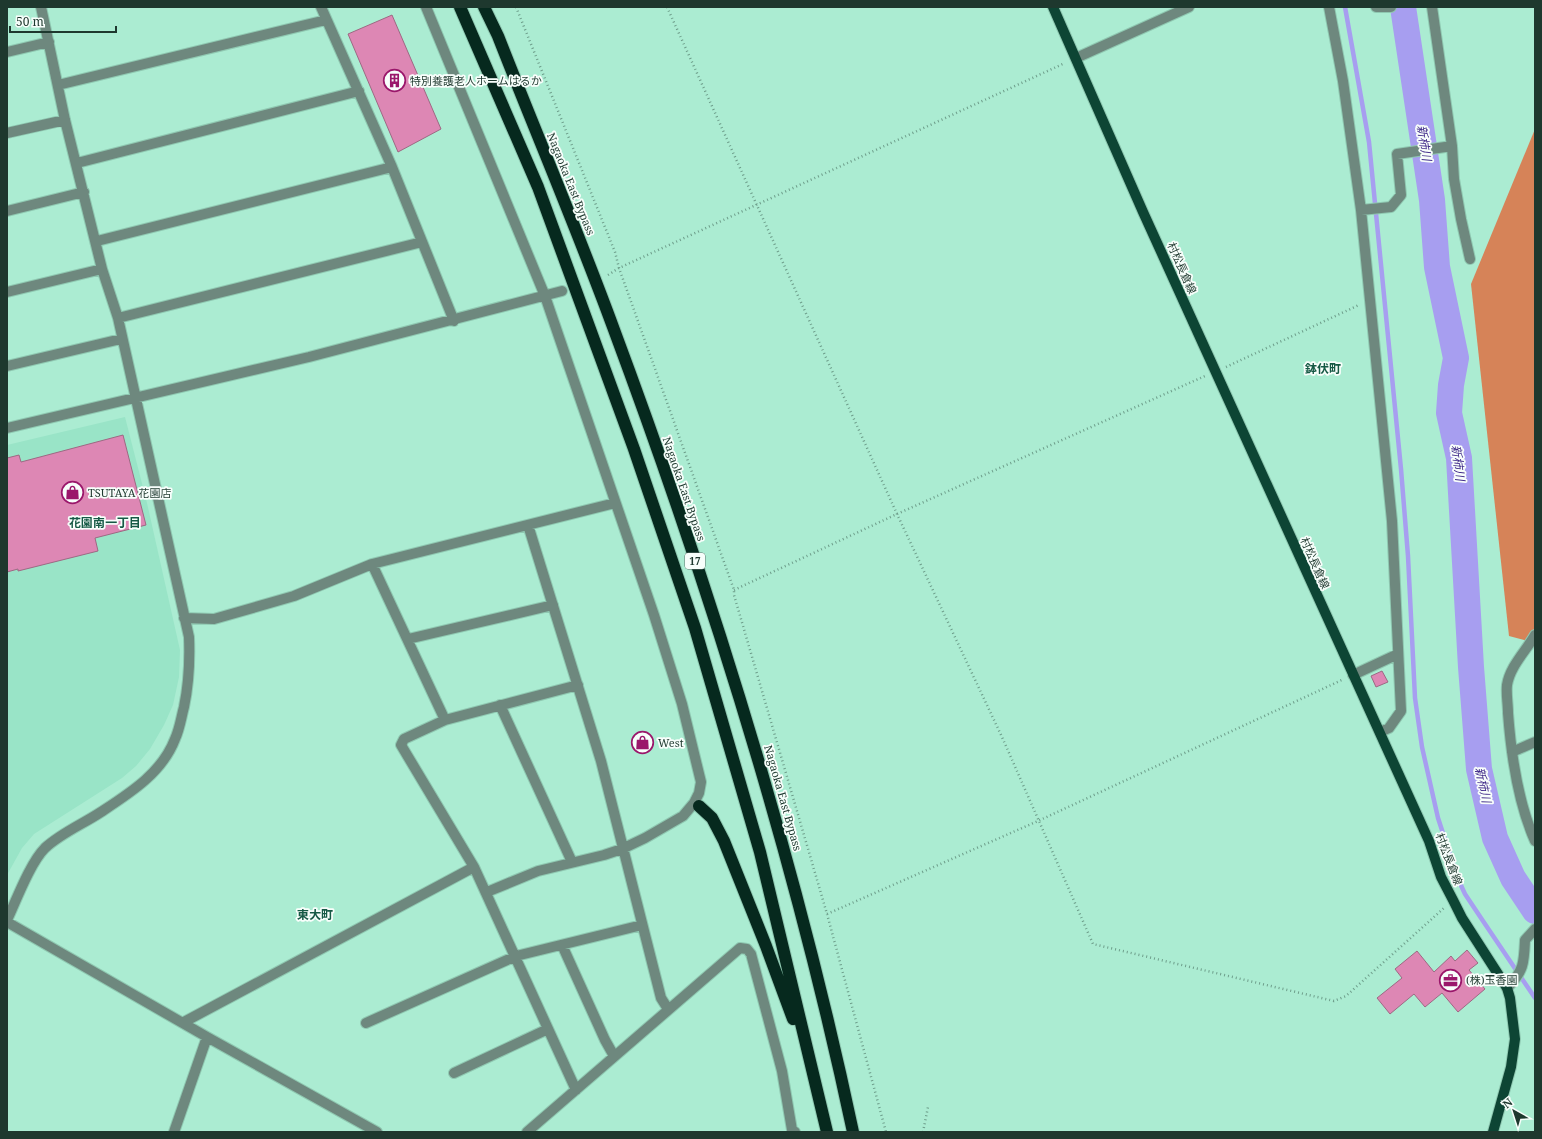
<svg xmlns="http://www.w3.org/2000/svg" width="1542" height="1139" viewBox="0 0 1542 1139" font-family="'Noto Serif','Noto Sans JP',serif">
<rect width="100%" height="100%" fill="#abecd2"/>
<path fill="#99e4c7" d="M125,417L147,503L180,650L179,677L173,705L164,725L150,749L136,766L122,778L34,834L22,848L7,875V445Z"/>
<path fill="#d68358" d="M1535,129V643L1509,636L1471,284Z"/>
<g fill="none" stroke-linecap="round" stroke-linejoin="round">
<path stroke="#a79ef0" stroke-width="4.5" d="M1345,7L1369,142L1401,469L1408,556L1415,698L1422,747L1438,818L1458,879L1465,894L1483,921L1535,998"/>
<path stroke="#a79ef0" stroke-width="26" d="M1403,7L1432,200L1437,267L1456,358L1451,385L1449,413L1459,458L1471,667L1479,769L1495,838L1513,878L1535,911"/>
</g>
<path fill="#dd87b4" stroke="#9d6983" d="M392,15L441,129L398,152L348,34Z
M123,435L146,525L95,538L98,551L18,571V569L7,572V458L19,455L21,462Z
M1382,671L1388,682L1376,687L1371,676Z
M1467,950L1478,963L1469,970L1485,989L1458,1012L1442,993L1425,1007L1414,994L1390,1014L1377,998L1402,978L1395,969L1417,951L1434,972L1451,956L1455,961Z"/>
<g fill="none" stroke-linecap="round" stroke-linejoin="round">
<defs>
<path id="minor" d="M321,7L392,167L454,321
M426,7L545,296L654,615L682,704L701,782L699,793L694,803L699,806
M1329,7L1343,81L1361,210L1370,300L1392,521L1401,711L1389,728L1380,732
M1376,7H1391
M1432,7L1452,146L1454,179L1461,219L1470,259
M7,52L49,42
M1076,58L1189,7
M58,85L326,20
M7,133L65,120
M77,163L359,91
M1361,210L1391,207L1401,195L1397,154L1452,146
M7,211L84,192
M97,241L392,167
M7,292L102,269
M118,318L422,242
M7,366L121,339
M7,428L309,357L562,291
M528,525L601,761L661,998L668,1009
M372,564L445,720
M184,618L214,619L294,596L372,564L615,503
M1535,635C1526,651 1510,666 1507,685C1506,694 1508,704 1508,713C1511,753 1518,803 1535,841
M408,639L553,605
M1353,675L1398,654
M500,705L572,862
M1512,752L1535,742
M487,892L538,871L604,855L622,849L645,838L683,816L694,803
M7,920C16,901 30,863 45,848C61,833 83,824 101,812C130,793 162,773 175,739C180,728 181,718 184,707C189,683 190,662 189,637L118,318L102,269L65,120L41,7
M7,922L207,1037L377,1132
M562,945L605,1040L614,1056
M1507,988C1524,971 1524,963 1525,940L1535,929
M184,1022L474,867
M366,1023L516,956L642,925
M454,1073L548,1029
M576,1090L474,867L401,745L404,739L445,720L578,685
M174,1132L207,1037
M527,1132L740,948L747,949L751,954L782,1071L792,1130L795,1132"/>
<path id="major" d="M1053,7L1143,212L1429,841L1441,877L1453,900L1462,918L1507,988L1510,998L1515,1039L1511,1067L1493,1132"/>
<path id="highway" d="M460,7L538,187L634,449L695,628L760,852L827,1132
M484,7L498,36C536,133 577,229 613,327C711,590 795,858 853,1132
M699,806L712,818L724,841L766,946L793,1019"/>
</defs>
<use href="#minor" stroke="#8fc8b1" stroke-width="12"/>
<use href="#major" stroke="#8fc8b1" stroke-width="12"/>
<use href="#highway" stroke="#8fc8b1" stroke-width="14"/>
<path stroke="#6e9e8b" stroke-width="2.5" stroke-dasharray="1 3" stroke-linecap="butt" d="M516,7L615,252L619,268L734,590V595L827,914L886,1132
M667,7L897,514L1002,737L1093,944L1334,1001L1346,996L1444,908
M608,275L619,268L1065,63
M1226,367L1359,305
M734,590L897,514L1205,376
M827,914L1038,821L1344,679
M923,1132L928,1107"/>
<use href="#minor" stroke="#6e887e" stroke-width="10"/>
<use href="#major" stroke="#0d4534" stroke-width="10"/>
<use href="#highway" stroke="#06291e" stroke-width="12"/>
</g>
<defs>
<symbol id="building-ring" viewBox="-11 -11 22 22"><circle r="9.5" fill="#f8fefb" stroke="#9a176b" stroke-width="1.5"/><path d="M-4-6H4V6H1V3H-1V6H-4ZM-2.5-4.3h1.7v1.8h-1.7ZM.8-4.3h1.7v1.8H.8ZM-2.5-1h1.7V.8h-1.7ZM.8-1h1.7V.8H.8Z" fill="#9a176b"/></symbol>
<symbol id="shop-ring" viewBox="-11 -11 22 22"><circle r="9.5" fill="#f8fefb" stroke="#9a176b" stroke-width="1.5"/><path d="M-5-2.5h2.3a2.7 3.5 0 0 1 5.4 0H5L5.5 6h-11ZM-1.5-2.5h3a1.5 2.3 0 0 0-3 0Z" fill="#9a176b"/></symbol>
<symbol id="office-ring" viewBox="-11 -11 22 22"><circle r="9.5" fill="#f8fefb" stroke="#9a176b" stroke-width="1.5"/><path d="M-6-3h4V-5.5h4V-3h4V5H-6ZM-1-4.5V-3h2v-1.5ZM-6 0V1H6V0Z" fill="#9a176b"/></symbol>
</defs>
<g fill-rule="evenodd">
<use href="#building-ring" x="382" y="68" width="25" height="25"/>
<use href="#shop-ring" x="60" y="480" width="25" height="25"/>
<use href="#shop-ring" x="630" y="730" width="25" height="25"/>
<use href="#office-ring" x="1438" y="968" width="25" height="25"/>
</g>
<g text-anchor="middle" stroke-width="3.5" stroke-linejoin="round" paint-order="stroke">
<rect fill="#f8fefb" stroke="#5f736c" stroke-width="1" x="685" y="553" width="20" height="16" rx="3"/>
<g font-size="10" font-weight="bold" fill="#1e382e">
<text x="695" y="565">17</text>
</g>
<g font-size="11" fill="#1e382e" stroke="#f8fefb" text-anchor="start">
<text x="410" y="85">特別養護老人ホームはるか</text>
<text x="88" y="497">TSUTAYA 花園店</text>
<text x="658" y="747">West</text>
<text x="1466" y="984">(株)玉香園</text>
</g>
<g font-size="11" fill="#1e382e" stroke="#f8fefb">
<text transform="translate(571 184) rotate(68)" y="4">Nagaoka East Bypass</text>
<text transform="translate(1182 268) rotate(66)" y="4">村松長倉線</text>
<text transform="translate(684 489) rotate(71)" y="4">Nagaoka East Bypass</text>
<text transform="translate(1315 563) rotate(66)" y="4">村松長倉線</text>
<text transform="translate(783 798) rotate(74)" y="4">Nagaoka East Bypass</text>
<text transform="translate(1449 859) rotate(69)" y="4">村松長倉線</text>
</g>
<g font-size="12" font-style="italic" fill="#412b89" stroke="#f8fefb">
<text transform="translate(1424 143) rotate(81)" y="4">新柿川</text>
<text transform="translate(1458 463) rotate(83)" y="4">新柿川</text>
<text transform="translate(1483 785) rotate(78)" y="4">新柿川</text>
</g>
<g font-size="12" font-weight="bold" fill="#165945" stroke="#f8fefb">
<text x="1323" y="373">鉢伏町</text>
<text x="105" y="527">花園南一丁目</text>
<text x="315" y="919">東大町</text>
</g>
</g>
<rect width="1542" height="1139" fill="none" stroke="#1e382e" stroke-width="16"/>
<g transform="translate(1514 1111) rotate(321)" stroke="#f8fefb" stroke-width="3" paint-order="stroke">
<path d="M0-3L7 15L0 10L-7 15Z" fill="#1e382e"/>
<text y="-6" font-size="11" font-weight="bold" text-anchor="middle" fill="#1e382e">N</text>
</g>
<path d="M10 26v6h106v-6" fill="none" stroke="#1e382e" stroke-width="2"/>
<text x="16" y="26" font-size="12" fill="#1e382e" stroke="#f8fefb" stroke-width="3" paint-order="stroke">50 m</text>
</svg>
